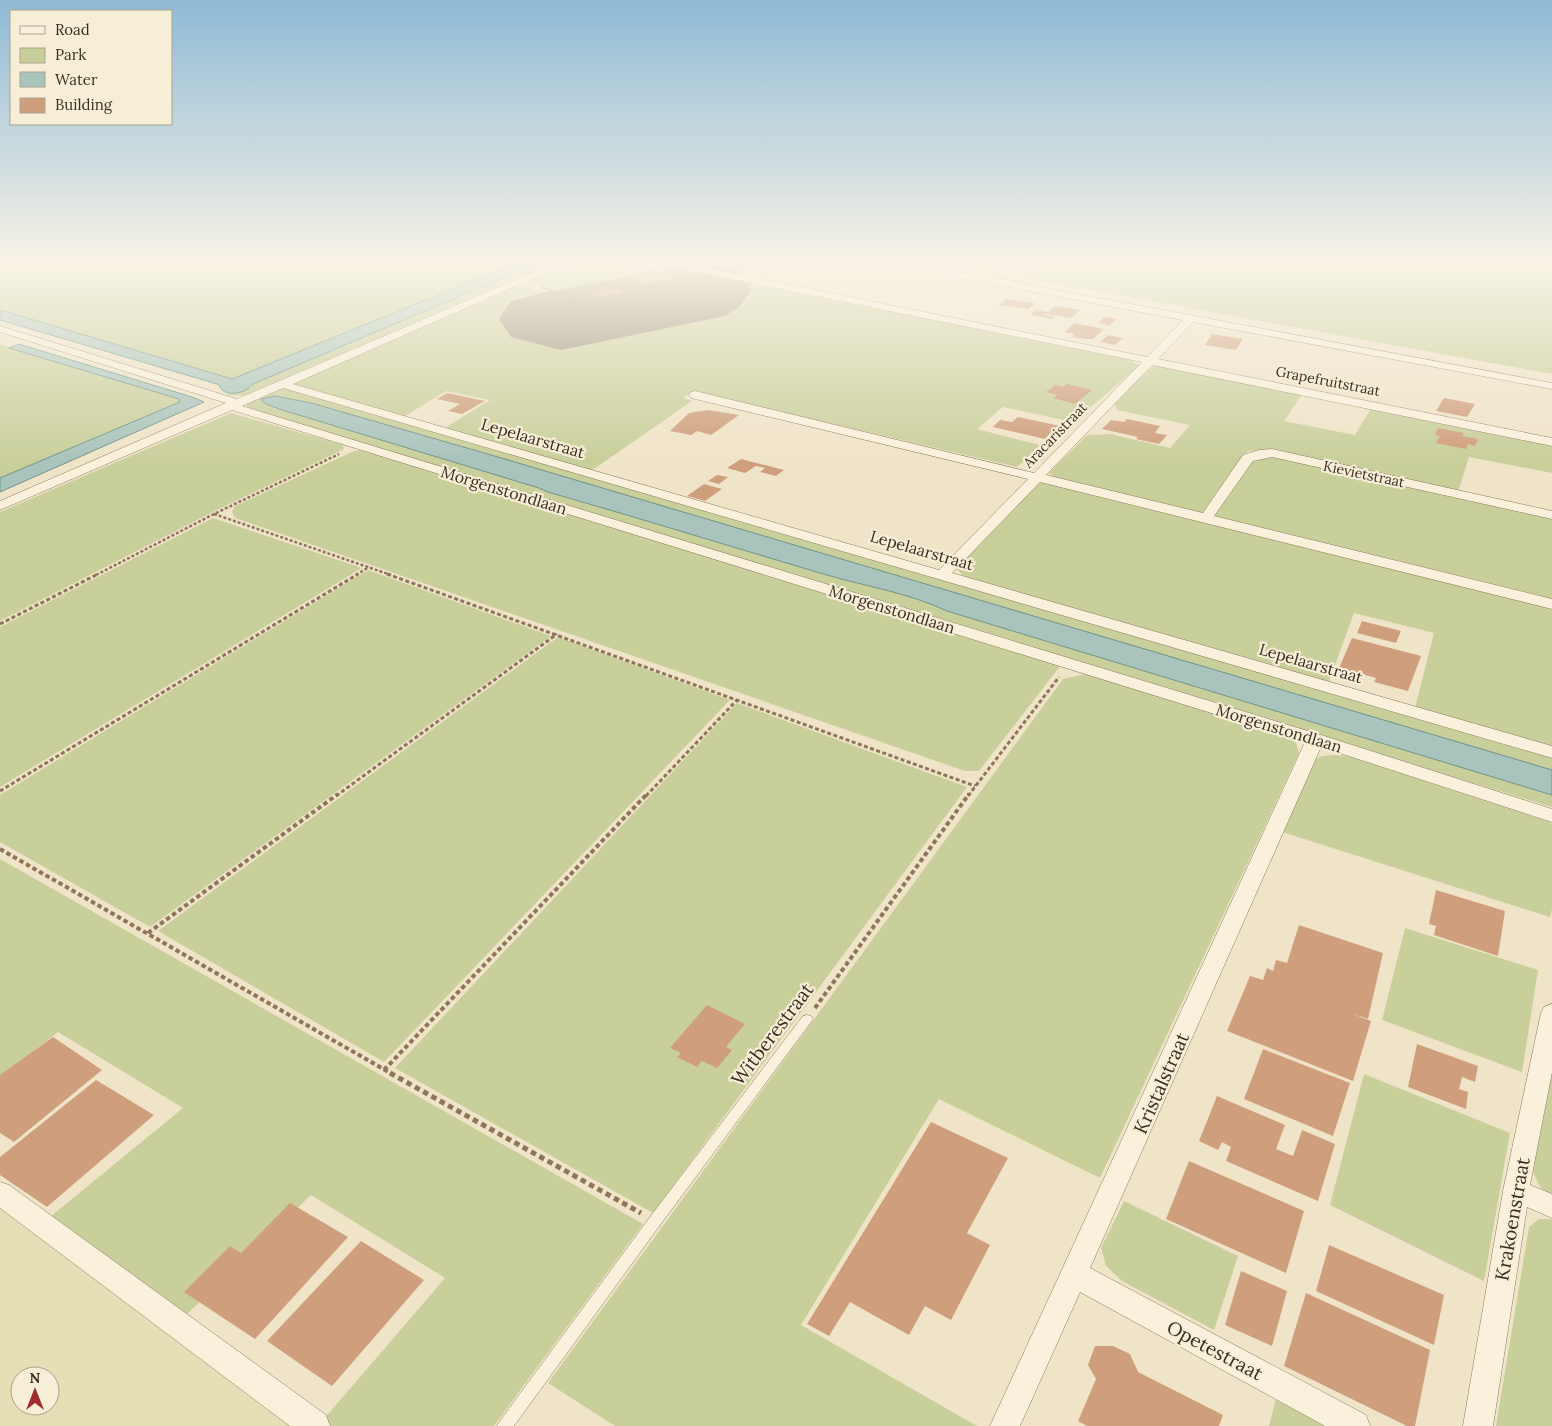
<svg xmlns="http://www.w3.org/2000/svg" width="1552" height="1426" viewBox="0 0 1552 1426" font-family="Lora,serif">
<rect width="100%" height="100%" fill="#f0e4c8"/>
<path fill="#e6deb5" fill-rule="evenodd" d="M0,1206L294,1426H0ZM20,1376H50V1406H20Z"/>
<path fill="#c9cf9b" d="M0,261H521L232,379L0,310Z
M543,261H563L263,389L244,396L226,395L251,388L253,384Z
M573,261H649L618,277L632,281L574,295L525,282Z
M932,261H1002L990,272Z
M1044,261H1552V374L1025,278Z
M693,270L966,325L965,327L1132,361L1139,366L1073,422L1003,407L977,429L1040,445L1017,467L693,391L683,398L692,401L591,471L443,429L490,400L446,391L405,416L293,384L295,381L512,286L532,287L570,297L565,300L590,309L538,319L561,325L697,298L714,290L704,286L675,293L654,287Z
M0,344L179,399L180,402L0,478Z
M1166,365L1303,393L1284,421L1355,435L1372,407L1552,443V473L1469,457L1458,492L1270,450L1249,451L1244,454L1201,515L1058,480L1049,473L1087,435L1110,434L1170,448L1190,425L1117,410L1114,403L1149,369L1155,366Z
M281,389H288L1552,756V770L311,403L275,396L264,403L539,488L548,492C639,518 729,546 820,573C863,586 907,592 947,611L1552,795V807L308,427L247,407V404Z
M231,413L343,445L344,449L211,513L0,621V512Z
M363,450L1061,665L979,771H965L235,518L232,511L235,506L354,451Z
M1272,456L1552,518V601L1211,516L1252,459Z
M1041,483L1053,484L1552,607V748L1415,708L1434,633L1354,613L1328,684L972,580L962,575L956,568L1034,486Z
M213,518L362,568L0,787V627Z
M368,570L551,636L150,927L0,842V795Z
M558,637L730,700L384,1062L158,931Z
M1090,673L1288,736L1296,743L1299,753L1100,1178L939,1099L801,1325L977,1426H615L548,1383L1063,679Z
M737,703L967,787L653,1213L395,1068Z
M1334,755L1347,756L1550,822L1552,825V909L1550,917L1279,831L1310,763L1321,756Z
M0,859L643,1224L494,1426H330L323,1420L445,1278L311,1195L183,1318L50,1217L183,1108L58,1032L0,1077Z
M1405,928L1538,970L1522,1072L1382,1020Z
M1364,1074L1510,1133L1484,1281L1330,1205Z
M1552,1074V1196C1541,1192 1537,1181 1533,1171Z
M1124,1201L1238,1256L1214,1330L1122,1281L1106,1266L1101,1248Z
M1539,1219H1552V1426H1496L1529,1227Z
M1278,1391L1349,1426H1269Z"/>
<path fill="#a9c4bc" stroke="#6f938a" d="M521,261H543L253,384C248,392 230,397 222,390C220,388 220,385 217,384L0,320V310L232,379Z
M19,344L192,397L204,402L0,492V478L180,402L179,399L9,348Z
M275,396L311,403L498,457L1552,770V795L947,611C907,592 863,586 820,573C729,546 639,518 548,492L539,488L279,409C273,406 264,405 261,399Z"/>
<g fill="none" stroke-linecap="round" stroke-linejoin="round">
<path fill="#968974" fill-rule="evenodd" d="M703,263L739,273L751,290L739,307L725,316L561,350L511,337L499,319L511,301L542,293Z"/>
</g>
<path fill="#cf9f7d" d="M724,261H761L757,263L753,262L736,272L714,266Z
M650,269L675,276L657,285L649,283L644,285L631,283L637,280L624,277L636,272L642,273Z
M617,287L624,292L597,297L589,292Z
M1006,299L1035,303L1029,309L999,305Z
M1055,306L1080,310L1071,318L1046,314Z
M1037,310L1048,312L1044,315L1055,317L1052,319L1030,315Z
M1105,317L1116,319L1109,326L1098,323Z
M1074,323L1104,329L1093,339H1084L1072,337L1075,334L1065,332Z
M1212,334L1243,339L1236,350L1205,345Z
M1108,335L1123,338L1115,345L1100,342Z
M1067,384L1092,390L1075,404L1053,398L1057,395L1046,392L1055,385L1063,387Z
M447,393L485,401L462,414L448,411L460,404L437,399Z
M1444,398L1475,404L1467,417L1436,411Z
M708,410L739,415L711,435L697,431L691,435L670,431L689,413Z
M1018,417L1065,427L1058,434L1051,432L1045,439L993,427L1000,420L1012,422Z
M1127,419L1160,426L1155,433L1167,435L1159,444L1136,439L1138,437L1102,429L1111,420L1124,422Z
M1438,428L1464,433L1462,436L1478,439L1475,446L1468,444L1466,449L1436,443L1440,436L1435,435Z
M741,459L784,470L776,476L760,472L765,468L756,466L745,473L727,468Z
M717,475L728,477L719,484L708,481Z
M704,484L722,489L705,501L687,496Z
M1362,621L1401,631L1396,643L1357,633Z
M1352,638L1421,656L1408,691L1374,682L1376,678L1339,668Z
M1436,890L1505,911L1498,956L1434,935L1436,926L1429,924Z
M1299,925L1383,953L1368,1019L1350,1013L1371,1021L1353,1081L1227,1031L1250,976L1263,980L1267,968L1273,971L1276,960L1287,963Z
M707,1005L745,1024L726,1047L732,1050L717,1068L702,1061L697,1067L677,1057L681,1053L670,1048Z
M53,1037L102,1070L14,1142L0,1133V1075Z
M1417,1044L1478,1066L1475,1082L1462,1077L1459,1089L1468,1092L1466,1109L1408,1087Z
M1263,1049L1350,1083L1333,1136L1244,1099Z
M96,1080L154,1115L47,1207L0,1175V1157Z
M1217,1096L1285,1125L1276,1149L1293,1156L1302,1130L1335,1144L1318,1201L1226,1161L1231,1147L1222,1142L1218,1150L1199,1141Z
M931,1122L1008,1158L967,1233L990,1245L951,1320L925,1306L909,1335L850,1302L829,1336L807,1324Z
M1189,1161L1304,1211L1286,1273L1166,1219Z
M290,1203L348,1237L255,1339L184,1292L230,1246L241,1253Z
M361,1241L424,1280L332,1386L267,1341Z
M1329,1245L1444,1295L1434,1345L1316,1291Z
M1241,1271L1287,1291L1272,1346L1225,1325Z
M1306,1293L1430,1350L1415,1426H1407L1284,1366Z
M1095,1346H1113L1130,1354L1138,1372L1223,1415L1219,1426H1087L1078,1421L1096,1379L1088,1365Z"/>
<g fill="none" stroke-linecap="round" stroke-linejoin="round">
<defs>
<path id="service" d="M1031,261H1036C1028,270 1015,283 1002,284V282L1015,275Z
M807,1015L811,1016L813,1019L811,1022L660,1225L514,1426H497L500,1421L650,1217L803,1016Z"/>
<path id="minor" d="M560,261H573L293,384L939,570L1028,479L691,398L689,395L691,392L695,391L1034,473L1142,362L657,264L652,261H671L1147,357L1183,320L886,264L881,261H901L1552,383V389L1193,322L1158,359L1552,438V446L1152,365L1046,475L1203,513L1243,455L1259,450L1272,449L1552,511V519L1272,457L1253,461L1214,516L1552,599V609L1040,482L952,573L1552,746V758L283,388L242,406L1321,735L1552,809V822L1321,747L1090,1268L1366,1415L1370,1426H1325L1080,1292L1020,1426H990L1305,742L232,410L0,510V501L226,403L0,332V326L237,399Z
M1552,1004V1072L1530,1185L1552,1194V1218L1527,1207L1493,1426H1463L1503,1191L1541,1013L1544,1007Z
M0,1182L9,1185L326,1415L330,1426H290L0,1208Z"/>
</defs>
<use href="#service" stroke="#8d765c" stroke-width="1"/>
<use href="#minor" stroke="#8d765c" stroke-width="1"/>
<path stroke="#8d765c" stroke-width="2" stroke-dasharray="2.5 1" stroke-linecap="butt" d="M540,287L573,297L568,300"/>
<path stroke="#8d765c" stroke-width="2.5" stroke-dasharray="3 2" stroke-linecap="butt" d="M214,514L391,575
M96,575L214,514L339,454
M356,575L369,567"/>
<path stroke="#8d765c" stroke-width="3" stroke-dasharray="4 2.5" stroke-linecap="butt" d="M387,574L975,786
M0,624L98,574
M0,791L358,574
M336,796L557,634
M646,796L737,700
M968,796L1059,677"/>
<path stroke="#8d765c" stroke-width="4" stroke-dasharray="4.5 3" stroke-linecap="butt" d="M0,849L392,1074
M148,933L338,794
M815,1008L969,794
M384,1070L647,794"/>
<path stroke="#8d765c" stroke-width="5" stroke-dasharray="5.5 4" stroke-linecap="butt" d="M390,1073L641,1213"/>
<use href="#service" fill="#faf1dc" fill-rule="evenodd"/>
<use href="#minor" fill="#faf1dc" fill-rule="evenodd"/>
</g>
<linearGradient id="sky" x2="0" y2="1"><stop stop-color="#8fbad6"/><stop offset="0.57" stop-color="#f8f3e6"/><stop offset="1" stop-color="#f8f3e6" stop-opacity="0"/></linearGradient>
<rect width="1552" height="461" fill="url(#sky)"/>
<g text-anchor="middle" stroke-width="4.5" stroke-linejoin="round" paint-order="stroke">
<g font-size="14" fill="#3d2e20" stroke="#f7eed8">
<text transform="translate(1328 381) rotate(11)" y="5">Grapefruitstraat</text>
<text transform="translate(1055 435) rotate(-46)" y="5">Aracaristraat</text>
<text transform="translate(1364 474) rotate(12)" y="5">Kievietstraat</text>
</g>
<g font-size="16" fill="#3d2e20" stroke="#f7eed8">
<text transform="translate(533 438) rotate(16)" y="6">Lepelaarstraat</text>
<text transform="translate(504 490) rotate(17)" y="6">Morgenstondlaan</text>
<text transform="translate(922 550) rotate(16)" y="6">Lepelaarstraat</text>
<text transform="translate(892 609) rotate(17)" y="6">Morgenstondlaan</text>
<text transform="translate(1311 663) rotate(16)" y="6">Lepelaarstraat</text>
<text transform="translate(1279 728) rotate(17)" y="6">Morgenstondlaan</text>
</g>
<g font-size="19" fill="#3d2e20" stroke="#f7eed8">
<text transform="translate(772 1034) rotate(-53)" y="7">Witberestraat</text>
<text transform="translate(1161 1083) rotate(-66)" y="7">Kristalstraat</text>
<text transform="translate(1512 1219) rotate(-80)" y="7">Krakoenstraat</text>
<text transform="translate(1215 1350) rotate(28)" y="7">Opetestraat</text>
</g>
</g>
<rect x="10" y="10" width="162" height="115" fill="#f7eed8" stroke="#ada18e"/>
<rect x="20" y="26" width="25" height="8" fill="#faf1dc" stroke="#ada18e"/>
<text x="55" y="35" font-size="15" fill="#3d2e20">Road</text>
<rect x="20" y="48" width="25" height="15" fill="#c9cf9b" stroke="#ada18e"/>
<text x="55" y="60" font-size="15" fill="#3d2e20">Park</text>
<rect x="20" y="72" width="25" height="15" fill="#a9c4bc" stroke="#ada18e"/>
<text x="55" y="85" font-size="15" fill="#3d2e20">Water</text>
<rect x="20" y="98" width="25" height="15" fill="#cf9f7d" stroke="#ada18e"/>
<text x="55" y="110" font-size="15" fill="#3d2e20">Building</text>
<g transform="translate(35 1391)"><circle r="24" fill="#f7eed8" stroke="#ada18e"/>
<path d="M0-4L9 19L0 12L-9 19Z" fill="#9e2a2b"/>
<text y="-8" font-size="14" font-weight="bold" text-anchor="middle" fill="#3d2e20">N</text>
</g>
</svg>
